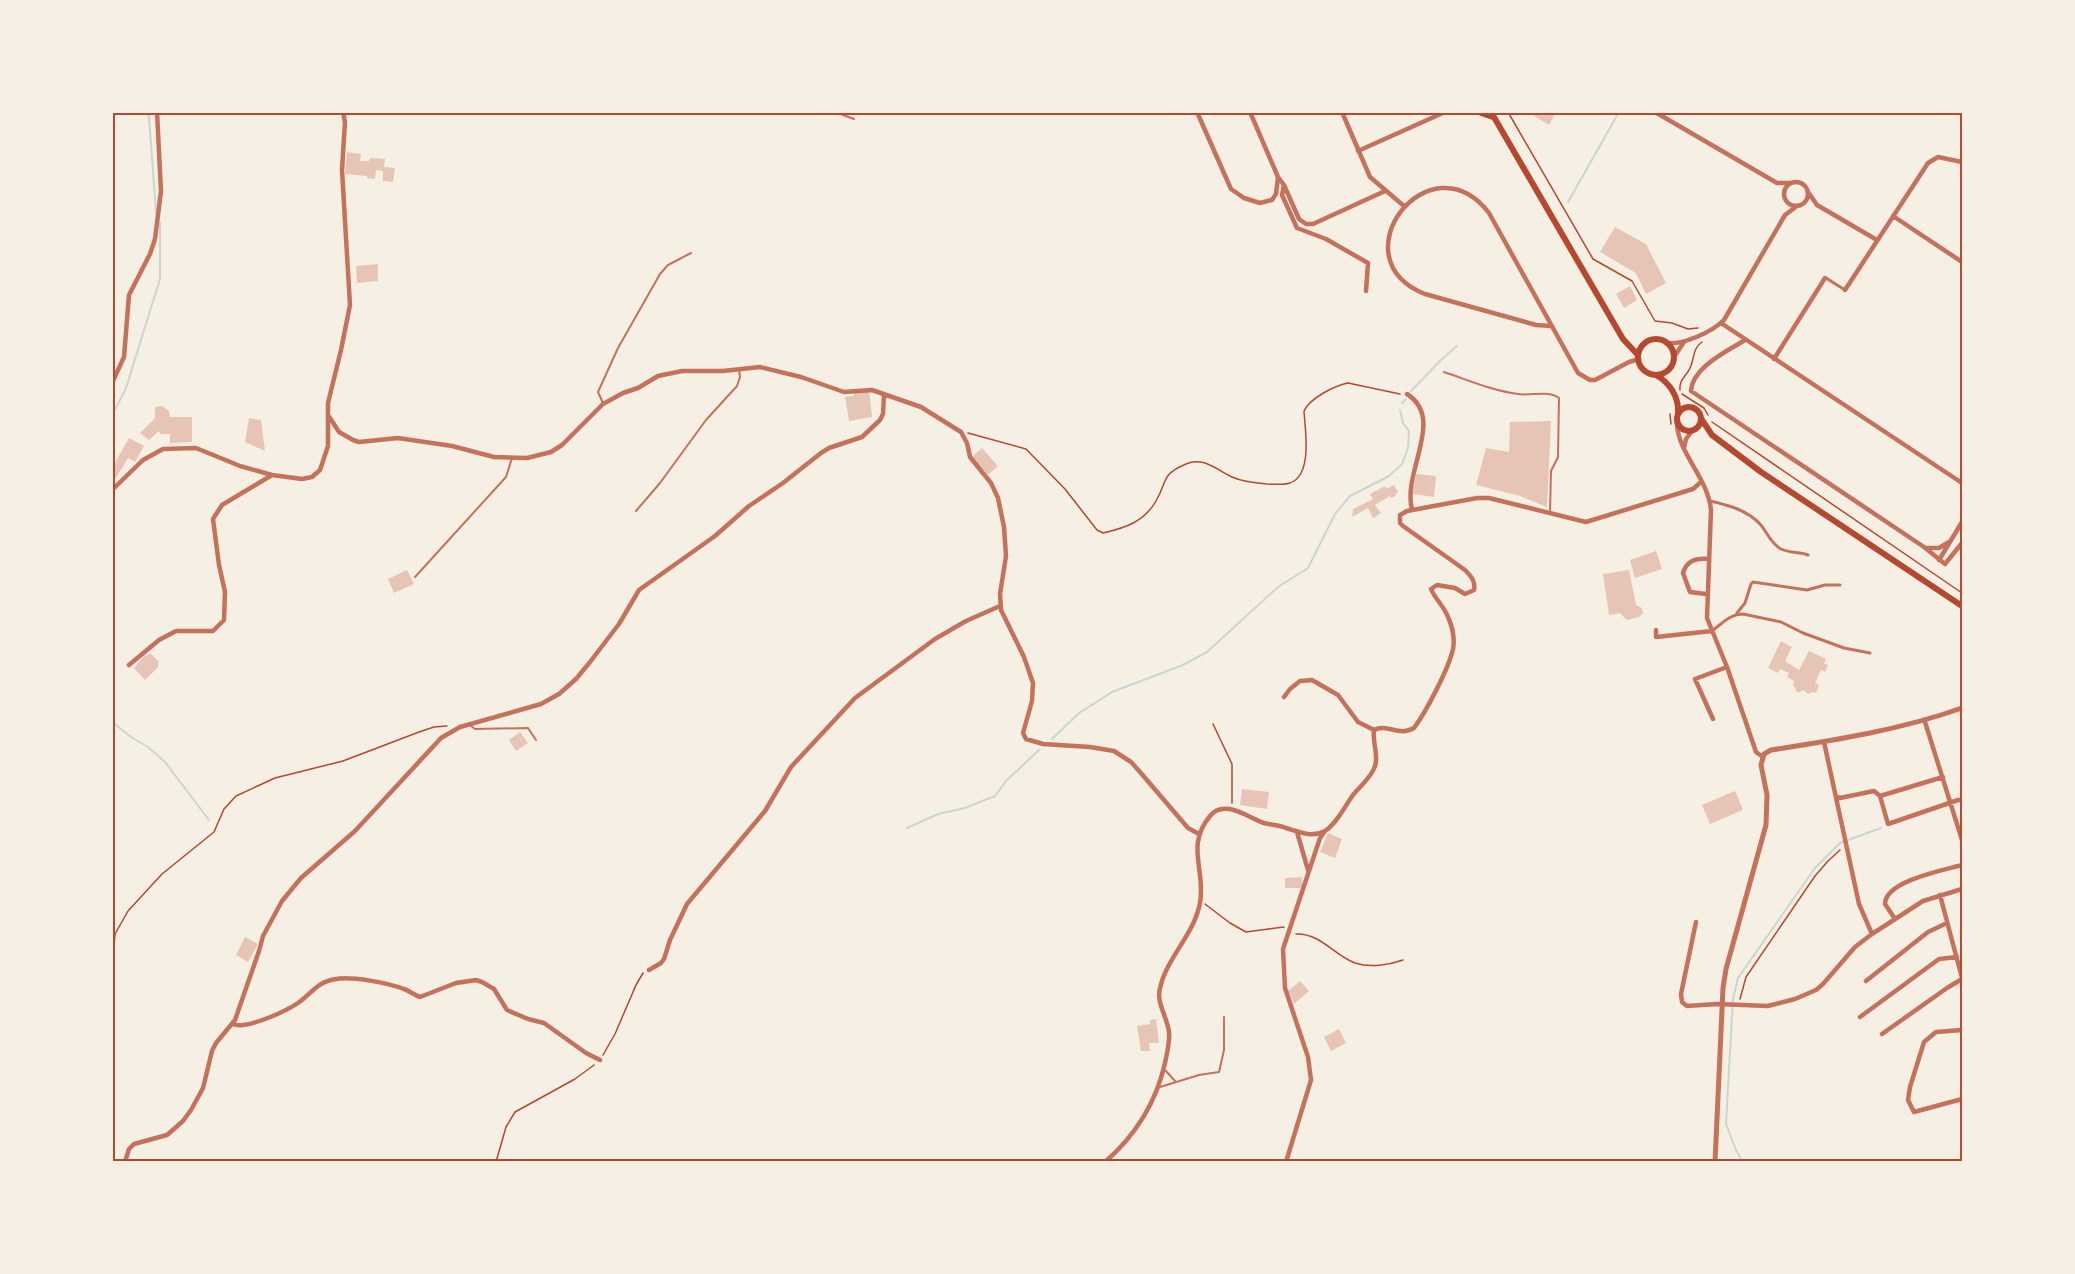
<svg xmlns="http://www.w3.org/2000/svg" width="2075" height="1274" viewBox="0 0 2075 1274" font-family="'Playfair Display',serif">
<rect width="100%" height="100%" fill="#f6efe4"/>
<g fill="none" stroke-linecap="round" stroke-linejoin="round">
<path stroke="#c9d6d2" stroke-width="2" d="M147,112L149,117L156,212
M1568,202L1619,112
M1411,391L1441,360L1457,346
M1402,403L1406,399
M112,416L126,388L160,279V223
M112,722L131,737L148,747L165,762L209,820
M1052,739L1079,713L1112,692L1183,665L1207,652L1278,587L1308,568L1335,514L1350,496L1389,476L1402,464L1408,448L1409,431L1403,423L1400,410
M1961,807H1962
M907,828L938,814L965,808L995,796L1006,781L1039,750
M1743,1162L1736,1150L1726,1124L1733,999L1738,978L1815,868L1840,843L1881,828"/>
</g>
<path fill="#e6c5b7" d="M1528,112H1556L1549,125Z
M347,152L361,154L360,161H369L370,158L385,159L384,167L395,168L393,182L383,181V171L376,170L375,179L367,178V176L345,174Z
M1615,227L1646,244L1666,283L1646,294L1636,273L1600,252Z
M378,264V281L357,283L356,266Z
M1630,286L1637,300L1624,308L1616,294Z
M869,390L872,417L849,421L845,397L854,396V392Z
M162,406L169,411L170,417H192V442L170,443V434H160L159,431L149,440L140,433L155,418V407Z
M249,418L261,420L265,451L245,442Z
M1551,421L1547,507L1520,496L1476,485L1486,448L1509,452L1510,422Z
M129,438L144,446L135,462L128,458L116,478L112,477V468Z
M982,448L998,466L988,475L972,457Z
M1416,474L1436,476L1434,497L1413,494Z
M1394,485L1398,492L1395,494L1396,496L1391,498L1390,496L1375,505L1381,513L1373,518L1368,508L1352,517L1353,509L1373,499L1370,494L1385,486L1386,489Z
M1656,551L1662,569L1635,578L1630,560Z
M407,570L414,584L394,593L388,579Z
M1629,570L1636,605L1642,608L1643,613L1639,617L1627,620L1620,613L1609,615L1603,574Z
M1781,641L1792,647L1785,661L1799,670L1809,651L1826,659L1824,664L1828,665L1825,672L1821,670L1815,683L1819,685L1816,693L1812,692L1809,694L1803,690L1798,693L1793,685L1794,681L1787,677L1789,673L1780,669L1778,673L1768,668Z
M150,653L159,662L158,667L145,680L134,668L145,655L147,656Z
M520,732L528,743L516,751L509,740Z
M1242,789L1269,792L1267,809L1240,805Z
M1735,791L1743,810L1710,824L1702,805Z
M1328,833L1342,839L1335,858L1320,852Z
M1302,877V888H1285V878Z
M245,937L258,944L248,962L236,955Z
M1300,981L1309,991L1294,1004L1288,991Z
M1156,1019L1159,1043H1149L1150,1051H1141L1137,1026L1150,1024V1020Z
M1339,1029L1346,1043L1331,1051L1324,1037Z"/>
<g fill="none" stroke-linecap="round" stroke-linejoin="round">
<path stroke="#b5482f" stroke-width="1.5" d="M1508,112L1593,259L1632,281L1655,321L1672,323L1688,329L1698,328
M1680,390C1679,379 1686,377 1690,368C1695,358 1692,349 1702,342
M1682,394L1704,408L1708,415
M1670,414L1671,424
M1712,422L1962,593
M968,433L1026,449L1065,489L1097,530L1103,533C1125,528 1144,522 1156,501C1168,481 1160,475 1186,464C1203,456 1217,470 1232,477C1243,482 1255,483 1267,484C1276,484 1287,486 1294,481C1312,469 1305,429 1304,411C1310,398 1334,386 1348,383L1400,394
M1213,724L1232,764V803
M1205,904L1230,923L1246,932L1284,927
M1296,934C1320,933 1334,955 1355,963C1370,968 1389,965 1403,960
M112,970L115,934L128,911L162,874L214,832L224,809L236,796L275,778L343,761L419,732L434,727L447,726
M1740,999L1746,977L1815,876L1828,861L1840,850
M603,1055L615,1034L636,985L643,973
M496,1162L506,1127L515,1112L575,1079L594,1065"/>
<path stroke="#c5725c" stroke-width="2" d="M835,112L854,119
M1444,372C1468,380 1493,391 1518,394C1530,396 1550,390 1559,398L1558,457L1551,471L1550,513
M603,403L598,392L618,348L660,274L668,265L691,253
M636,511L660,483L706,420L737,386L740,377L739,370
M415,577L506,477L512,458
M471,726L475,729L528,728L536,740
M1165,1070L1175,1081
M1160,1087L1199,1075L1219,1072L1224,1050V1017"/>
<path stroke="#c5725c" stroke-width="3" d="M1826,278L1845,290
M1710,501C1728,505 1747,510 1760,524C1767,532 1771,544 1781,549C1789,553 1800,552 1808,555
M1737,613L1745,603L1751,584L1753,582L1807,590L1825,585H1840
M1713,630C1723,623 1730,614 1743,614L1781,622L1803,633L1844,648L1870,653"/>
<path stroke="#c5725c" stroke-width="4.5" d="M1197,112L1231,189L1244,198L1260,203L1272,200L1276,194L1278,177
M1250,112L1278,177L1284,185L1299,219L1306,224H1313L1385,191
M1342,112L1370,177L1404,206
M1655,112L1777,183H1791
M1358,151L1445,112
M1784 194a12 12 0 1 1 24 0a12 12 0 1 1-24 0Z
M1284,185L1282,195L1297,228L1326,239L1368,263L1366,291
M1808,192L1817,205L1877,240
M1893,216L1962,262
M1845,290L1928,163L1938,157L1962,162
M1721,323L1962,483
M1551,326L1536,325L1425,294C1335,258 1430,136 1489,213L1578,373L1590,380H1595L1629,362L1639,359
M1745,340C1728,351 1692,367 1691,391L1924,547L1945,564L1962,543
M1667,343C1683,345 1712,332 1724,320L1785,215L1797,206
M1674,357L1684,342
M1774,359L1825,278
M112,383L124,357L129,295L150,254L155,239L161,191L157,112
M1407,394C1446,419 1402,471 1412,510
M328,415L339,432L353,440L359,442L398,438L452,446L494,457L527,458L551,452L562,445L603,404L623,393L638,388L658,376L682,371H723L760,367L801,377L844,392L872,390L921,407L961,432L967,443L970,457L991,483L998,498L1004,527L1006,556L1000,594L1001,610L1024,657L1033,683L1032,701L1023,733L1026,739L1043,744L1090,747L1114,751L1131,762L1140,772L1188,828L1199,834
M1677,421C1676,452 1708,477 1711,510L1707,618L1727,667L1756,752L1763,757
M1684,448L1686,439L1692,431
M112,490L143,460L163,449L196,448L240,466L272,475L302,479L312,477L320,470L328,446V403L341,350L350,305L342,170L345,122L343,112
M1926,548H1939L1949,542
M1939,560L1962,522
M1706,594L1690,592L1683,573C1687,560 1696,558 1709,559
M1656,630V637L1712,631
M129,665L159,640L176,631H213L224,620L225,592L219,565L213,519L222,505L272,475
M1284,697L1290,689L1300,681L1312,680L1338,695L1358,722L1374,730
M1713,719L1695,679L1727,667
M1925,722L1962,840
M1824,742L1859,904L1872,934
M1943,777L1880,796L1888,824L1958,800H1962
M1837,797L1840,798L1874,791L1880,796
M1297,832L1308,870
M1940,895L1962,978
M1895,919L1885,904C1885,881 1944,870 1962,865
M1696,922L1681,994L1682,1002L1687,1006L1717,1004L1768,1006L1795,999L1816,990L1823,984L1855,947L1872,934L1923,901L1962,889
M649,970L661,963L664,959L670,940L687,904L765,811L791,767L855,698L935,639L966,621L1000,606
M1866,981L1928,932L1947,923
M1860,1017L1939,959L1957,957
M233,1024C246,1030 286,1011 298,1003C311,994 318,981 336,979C352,976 388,983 404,989C410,991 414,995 420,997L456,983L476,980L482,982L494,989L507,1010L528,1019L544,1023L586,1053L600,1060
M1962,1030L1936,1032L1924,1042L1910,1087L1908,1100L1914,1112L1962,1099
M1882,1034L1947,988L1962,979
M125,1162L129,1149L134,1144L167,1135L183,1121L191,1110L203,1088L212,1051L216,1043L235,1020L259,951L263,936L282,901L301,878L355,831L441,738L460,727L541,704L559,694L576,679L590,662L619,624L639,590L715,536L749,506L783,483L821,453L829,448L862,437L880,420L883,414L884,394
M1105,1162C1136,1135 1156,1103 1165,1063C1167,1053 1170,1042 1169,1032C1167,1016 1156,1003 1160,988C1167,957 1194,935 1200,903C1206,870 1185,846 1210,816C1224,798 1249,818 1264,823C1271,825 1279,825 1286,828C1299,832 1312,838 1325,831C1337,823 1345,806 1353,795C1360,786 1372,777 1375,766C1379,755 1372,742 1374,730C1387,723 1399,737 1414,728C1426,712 1449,668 1453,649C1455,638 1452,626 1448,617C1444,606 1435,599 1431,589L1437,585L1455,588L1465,594L1474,590C1476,582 1471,576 1465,570L1403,526L1400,523V515L1407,511L1477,498H1489L1586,522L1693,489L1701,482
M1286,1162L1311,1080L1308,1057L1285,988L1283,949L1320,838L1325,831"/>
<path stroke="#c5725c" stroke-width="5" d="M1715,1162L1723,988L1726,969L1766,825L1767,795L1761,765L1764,754L1771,750C1836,740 1900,730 1962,708"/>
<path stroke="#b5482f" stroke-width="6" d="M1470,112H1482
M1491,112L1623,339L1638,355
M1481,113L1493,117
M1638 357a18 18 0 1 1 36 0a18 18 0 1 1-36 0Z
M1656,375C1670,383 1679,397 1678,413
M1677 419a12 12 0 1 1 24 0a12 12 0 1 1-24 0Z
M1702,420L1712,435L1761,472L1962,606"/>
</g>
<rect width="2075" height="1274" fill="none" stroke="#f6efe4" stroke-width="228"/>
<rect x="114" y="114" width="1847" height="1046" fill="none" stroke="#b5482f" stroke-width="2"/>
</svg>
